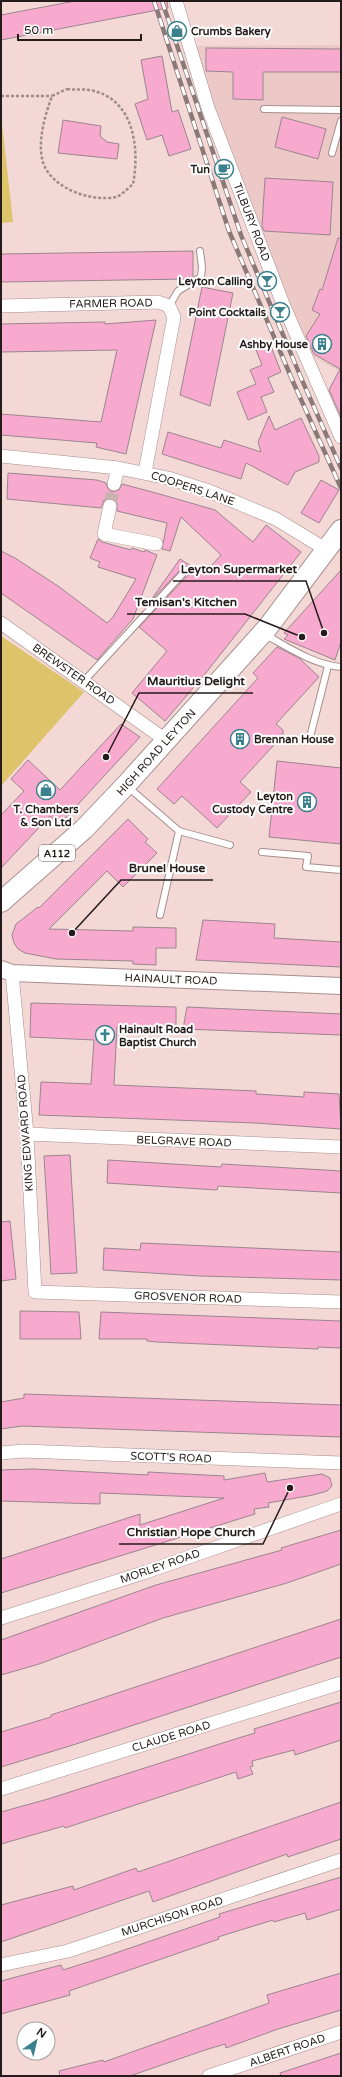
<svg xmlns="http://www.w3.org/2000/svg" width="342" height="2077" viewBox="0 0 342 2077" font-family="'Varela Round',sans-serif">
<rect width="100%" height="100%" fill="#f3d8d6"/>
<path fill="#ecc9c6" d="M341,45V372L308,354L192,46Z"/>
<path fill="#ddc36a" d="M1,115L13,222L1,223Z
M1,636L84,692L1,786Z"/>
<path fill="#f8aace" stroke="#9a858e" d="M75,1H167L168,8L1,40V15Z
M206,48L341,49V72H263V100L233,99V72L206,71Z
M162,56L172,112L178,110L191,149L169,156L162,135L147,140L135,104L148,99L141,60Z
M282,117L326,129L318,159L275,147Z
M63,120L101,126L100,136L107,142L119,144L117,159L58,153Z
M265,178L333,182L330,235L264,231L262,226Z
M338,238H341V417L329,390L340,369L314,354L306,336L320,314L312,310L320,289L322,290Z
M193,251V276L188,279L1,282V254Z
M202,287L233,293L210,406L180,395Z
M156,320L126,454L96,447L97,443L1,435V414L101,422L117,350L1,352V324L105,322V324Z
M270,344L281,372L268,378L274,392L261,397L267,412L248,420L237,392L256,384L250,370L262,365L256,350Z
M269,416L275,430L301,418L319,456V462L295,472L288,485L246,463L241,479L162,454L168,432L221,448L224,440L261,452L258,442Z
M8,473L97,480L106,483L108,489L112,492L119,490L122,484L156,493L215,510L253,542L266,525L301,552L205,674L165,721L132,693L167,651L139,627L190,573L189,567H183L148,604L180,559L204,574L221,555L181,517L170,551L162,549L167,523L117,511V503L112,498L104,500L101,508L7,499Z
M321,480L339,490L319,523L301,513Z
M98,539L102,542L131,550L132,548L144,552L145,550L157,555L133,619L97,660L1,593V551L15,558L58,586L107,623L113,617L136,579L98,567L100,562L90,558Z
M341,570V642L335,660L284,639L288,635L284,633Z
M277,647L299,658L319,677L276,724L283,730V735L240,782L251,792L217,828L182,796L174,804L157,789L258,678L253,673Z
M121,724L140,737L60,824L50,816L1,868V815L24,791L11,779L28,760L60,790Z
M277,761L341,768V844L269,837Z
M128,819L148,839L145,842L157,853L123,887L107,871L49,929L133,931V927L176,928V948H156V965L133,964V961L56,959L25,953L18,949L14,943L12,935L16,924L38,907L39,908Z
M203,920L275,924L274,938L341,942V967L196,960Z
M31,1003L176,1007V1029L117,1027L114,1085L256,1091V1094L304,1097V1092L339,1094L341,1129L255,1123L39,1115L41,1082L91,1084L94,1040L30,1037Z
M187,1007L341,1014V1035L183,1029Z
M70,1155L77,1273L51,1274L44,1156Z
M108,1160L221,1167L222,1164L341,1171V1193L218,1186L217,1190L107,1183Z
M10,1221L16,1279L1,1281V1222Z
M141,1243L341,1252V1280L200,1276L103,1270L104,1248L140,1250Z
M20,1311L79,1312L81,1339H20Z
M101,1312L341,1321V1348L318,1347V1349L157,1342L147,1341V1339H99Z
M24,1394L341,1405V1437L22,1426L1,1429V1402L24,1398Z
M33,1469L148,1475V1472L224,1476V1480L265,1473L267,1482L322,1474L330,1478L332,1486L327,1491L313,1495L268,1503L269,1507L254,1509L255,1514L1,1593V1559L140,1514V1525L224,1498L100,1493V1504L1,1501V1470Z
M341,1530V1564L287,1583L163,1618L39,1664L1,1675V1640L156,1585L282,1550L281,1548Z
M341,1619V1657L73,1745L1,1767V1732L51,1717V1715Z
M341,1702V1740L295,1755L294,1750L252,1761L253,1766L250,1767L253,1774L238,1779L236,1772L65,1828L64,1826L1,1844V1812L48,1799L232,1740L255,1733L254,1729Z
M341,1802V1839L288,1857L287,1854L153,1902L149,1891L1,1942V1905L73,1886L74,1890L136,1868L138,1872Z
M341,1877V1909L307,1920L305,1913L274,1922L273,1920L218,1937L219,1939L69,1991L70,1995L1,2014V1981L61,1965L63,1970L104,1957L220,1917L219,1914Z
M341,1973V2010L278,2029L226,2048L225,2044L205,2050L130,2076H60L59,2071L103,2060L104,2062L269,2003L267,1995Z
M341,2053V2076H281L280,2073Z"/>
<g fill="none" stroke-linecap="round" stroke-linejoin="round">
<path stroke="#cab2b0" stroke-width="13" stroke-dasharray="13 6" stroke-linecap="butt" d="M110,506L114,484"/>
<defs>
<path id="service" d="M264,109L341,110
M332,153L341,121
M169,306L178,291L201,277L202,267L200,251
M264,634C288,647 314,665 341,667
M84,681L186,570
M310,737L328,666
M128,787L179,831L230,845
M262,852L308,856L306,867L341,870
M160,915L179,831"/>
<path id="minor" d="M176,1L208,108L283,304L341,437
M1,306L158,302L169,306L174,317L145,472
M1,456L118,468L168,478L209,491L276,519L327,550
M114,484L118,468
M110,506L104,534L156,544
M1,623L167,741
M12,973L27,1134L35,1292L341,1302
M27,1134L341,1147
M1,1453L23,1451L341,1463
M1,1618L146,1572L341,1504
M1,1789L341,1683
M1,1965L68,1951L341,1860
M209,2076L341,2032"/>
<path id="tertiary" d="M1,969L12,973L341,986"/>
<path id="primary" d="M1,902L84,829L126,785L268,627L341,530"/>
</defs>
<use href="#service" stroke="#a78e8c" stroke-width="8"/>
<use href="#minor" stroke="#a78e8c" stroke-width="14"/>
<use href="#tertiary" stroke="#a78e8c" stroke-width="18"/>
<use href="#primary" stroke="#a78e8c" stroke-width="22"/>
<path stroke="#9f8c8a" stroke-width="2.5" stroke-dasharray="3 2" stroke-linecap="butt" d="M67,89C75,90 82,89 89,90C134,97 140,148 133,184C128,188 121,196 116,197C91,202 54,189 44,165C36,145 45,115 52,96Z
M1,96H52"/>
<use href="#service" stroke="#fff" stroke-width="6"/>
<use href="#minor" stroke="#fff" stroke-width="13"/>
<use href="#tertiary" stroke="#fff" stroke-width="16"/>
<use href="#primary" stroke="#fff" stroke-width="20"/>
<defs>
<path id="rail" d="M154,1L229,231L294,384L341,488
M162,1L241,235L302,380L341,468"/>
</defs>
<use href="#rail" stroke="#8b7978" stroke-width="4.5"/>
<use href="#rail" stroke="#fff" stroke-width="3" stroke-dasharray="9" stroke-linecap="butt"/>
</g>
<defs>
<symbol id="shop-ring" viewBox="-11 -11 22 22"><circle r="9.5" fill="#fff" stroke="#3b808d" stroke-width="1.5"/><path d="M-5-2.5h2.3a2.7 3.5 0 0 1 5.4 0H5L5.5 6h-11ZM-1.5-2.5h3a1.5 2.3 0 0 0-3 0Z" fill="#3b808d"/></symbol>
<symbol id="cafe-ring" viewBox="-11 -11 22 22"><circle r="9.5" fill="#fff" stroke="#3b808d" stroke-width="1.5"/><path d="M-5.5-4.5H6V0H3Q3 3.5 0 3.5H-2.5Q-5.5 3.5-5.5 0ZM3-3.2v2h1.7v-2ZM-6 4.5H4V6H-6Z" fill="#3b808d"/></symbol>
<symbol id="bar-ring" viewBox="-11 -11 22 22"><circle r="9.5" fill="#fff" stroke="#3b808d" stroke-width="1.5"/><path d="M-6-5H6L.8 .8V4.5H3.5V6h-7V4.5H-.8V.8Z" fill="#3b808d"/></symbol>
<symbol id="building-ring" viewBox="-11 -11 22 22"><circle r="9.5" fill="#fff" stroke="#3b808d" stroke-width="1.5"/><path d="M-4-6H4V6H1V3H-1V6H-4ZM-2.5-4.3h1.7v1.8h-1.7ZM.8-4.3h1.7v1.8H.8ZM-2.5-1h1.7V.8h-1.7ZM.8-1h1.7V.8H.8Z" fill="#3b808d"/></symbol>
<symbol id="church-ring" viewBox="-11 -11 22 22"><circle r="9.5" fill="#fff" stroke="#3b808d" stroke-width="1.5"/><path d="M-1.2-6h2.4v3.5h3.3v2.4h-3.3V6h-2.4V-.1h-3.3v-2.4h3.3Z" fill="#3b808d"/></symbol>
</defs>
<g fill-rule="evenodd">
<use href="#shop-ring" x="166" y="20" width="22" height="22"/>
<use href="#cafe-ring" x="213" y="158" width="22" height="22"/>
<use href="#bar-ring" x="256" y="270" width="22" height="22"/>
<use href="#bar-ring" x="269" y="301" width="22" height="22"/>
<use href="#building-ring" x="311" y="333" width="22" height="22"/>
<use href="#building-ring" x="229" y="728" width="22" height="22"/>
<use href="#shop-ring" x="35" y="779" width="22" height="22"/>
<use href="#building-ring" x="296" y="791" width="22" height="22"/>
<use href="#church-ring" x="94" y="1024" width="22" height="22"/>
</g>
<g text-anchor="middle" stroke-width="4" stroke-linejoin="round" paint-order="stroke">
<rect fill="#fff" stroke="#665f5f" stroke-width="1" x="39" y="845" width="36" height="16" rx="3"/>
<g font-size="10" font-weight="bold" fill="#241b1a">
<text x="57" y="857">A112</text>
</g>
<g font-size="11" font-weight="bold" fill="#241b1a" stroke="#fff" text-anchor="end">
<text x="191" y="35" text-anchor="start">Crumbs Bakery</text>
<text x="210" y="173">Tun</text>
<text x="253" y="285">Leyton Calling</text>
<text x="266" y="316">Point Cocktails</text>
<text x="308" y="348">Ashby House</text>
<text x="254" y="743" text-anchor="start">Brennan House</text>
<text x="293" y="800">Leyton<tspan x="293" dy="13">Custody Centre</tspan></text>
<text x="46" y="813" text-anchor="middle">T. Chambers<tspan x="46" dy="13">&amp; Son Ltd</tspan></text>
<text x="119" y="1033" text-anchor="start">Hainault Road<tspan x="119" dy="13">Baptist Church</tspan></text>
</g>
<g font-size="11" fill="#241b1a" stroke="#fff">
<text transform="translate(252 222) rotate(69)" y="4">TILBURY ROAD</text>
<text transform="translate(111 303) rotate(-1)" y="4">FARMER ROAD</text>
<text transform="translate(193 488) rotate(18)" y="4">COOPERS LANE</text>
<text transform="translate(74 674) rotate(35)" y="4">BREWSTER ROAD</text>
<text transform="translate(156 752) rotate(-48)" y="4">HIGH ROAD LEYTON</text>
<text transform="translate(171 979) rotate(2)" y="4">HAINAULT ROAD</text>
<text transform="translate(25 1133) rotate(-94)" y="4">KING EDWARD ROAD</text>
<text transform="translate(184 1141) rotate(2)" y="4">BELGRAVE ROAD</text>
<text transform="translate(188 1297) rotate(2)" y="4">GROSVENOR ROAD</text>
<text transform="translate(171 1457) rotate(2)" y="4">SCOTT'S ROAD</text>
<text transform="translate(160 1566) rotate(-19)" y="4">MORLEY ROAD</text>
<text transform="translate(171 1736) rotate(-17)" y="4">CLAUDE ROAD</text>
<text transform="translate(172 1916) rotate(-18)" y="4">MURCHISON ROAD</text>
<text transform="translate(287 2050) rotate(-19)" y="4">ALBERT ROAD</text>
</g>
</g>
<path fill="none" stroke="#241b1a" stroke-width="1.5" d="M324 633L306 581H173M302 637L245 614H127M106 757L139 693H253M72 933L121 880H213M290 1488L263 1544H119"/>
<g fill="#241b1a" stroke="#fff" stroke-width="1.5">
<circle cx="324" cy="633" r="4"/>
<circle cx="302" cy="637" r="4"/>
<circle cx="106" cy="757" r="4"/>
<circle cx="72" cy="933" r="4"/>
<circle cx="290" cy="1488" r="4"/>
</g>
<g font-size="12" text-anchor="middle" font-weight="bold" fill="#241b1a" stroke="#fff" stroke-width="4" stroke-linejoin="round" paint-order="stroke">
<text x="239" y="573">Leyton Supermarket</text>
<text x="186" y="606">Temisan's Kitchen</text>
<text x="196" y="685">Mauritius Delight</text>
<text x="167" y="872">Brunel House</text>
<text x="191" y="1536">Christian Hope Church</text>
</g>
<rect width="342" height="2077" fill="none" stroke="#241b1a" stroke-width="4"/>
<g transform="translate(36 2041) rotate(34)"><circle r="19" fill="#ffffff" stroke="#a7a4a3"/>
<path d="M0-3L7 15L0 10L-7 15Z" fill="#3b808d"/>
<text y="-6" font-size="11" font-weight="bold" text-anchor="middle" fill="#241b1a">N</text>
</g>
<path d="M18 34v6h123v-6" fill="none" stroke="#241b1a" stroke-width="2"/>
<text x="24" y="34" font-size="12" fill="#241b1a" stroke="#ffffff" stroke-width="3" paint-order="stroke">50 m</text>
</svg>
